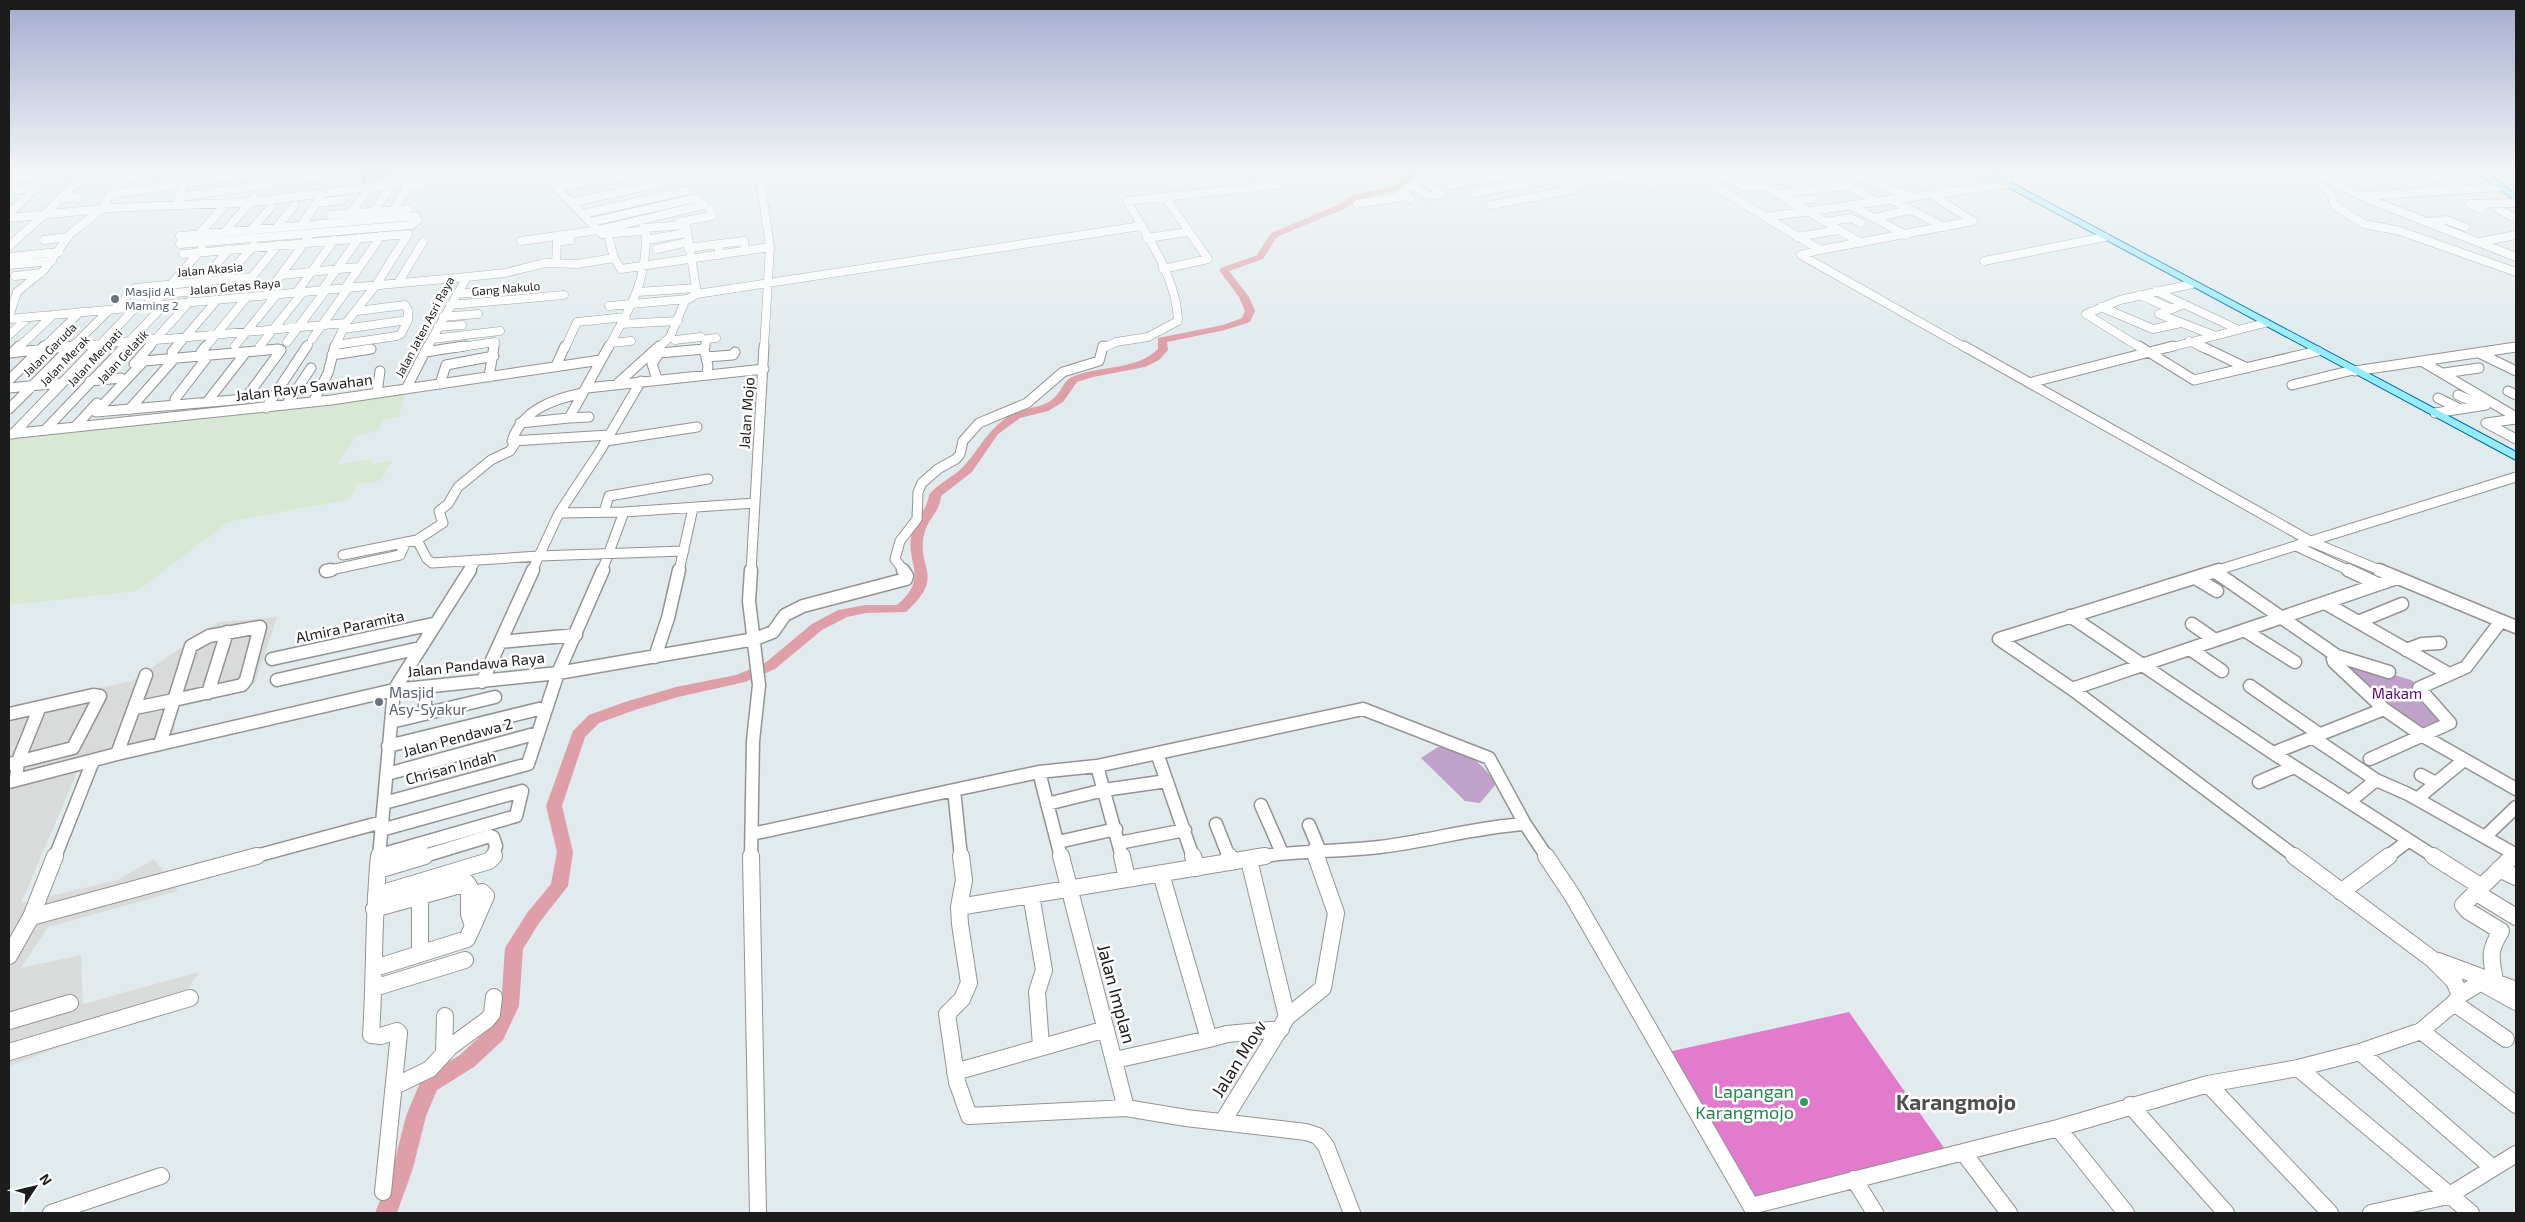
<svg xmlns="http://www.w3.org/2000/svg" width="2525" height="1222" viewBox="0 0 2525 1222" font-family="'Exo 2',sans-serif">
<rect width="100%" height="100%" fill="#e1ebee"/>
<path fill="#d9dbda" d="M277,617L255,683L177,704L174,734L81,763L21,903L118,880L154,859L178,891L48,927L21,968L81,955L83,1004L199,972L187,991L78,1040L9,1066V707L132,681L219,622Z"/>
<path fill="#d7e8d3" d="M405,393L399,417L382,420L379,430L356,436L337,465L373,459L371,464L392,461L380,481L357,484L350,499L228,522L137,591L9,605V437Z"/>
<path fill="#bfa1c9" d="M361,172H433L395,175L362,184Z
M2343,659L2411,680L2414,682L2415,689L2443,719L2420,734L2337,660Z
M1438,747C1463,747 1483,763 1496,784L1480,803L1465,801L1421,758Z"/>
<path fill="#e27bcb" d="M1849,1012L1947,1152L1755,1202L1668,1052Z"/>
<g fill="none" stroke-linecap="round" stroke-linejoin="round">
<path fill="#df9fa9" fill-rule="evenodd" d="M1406,172H1414V178L1402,189L1359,199L1346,208L1277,237L1263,259L1229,271L1249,297L1255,311L1250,322L1225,330L1167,342L1168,350L1159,360L1145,367L1093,377L1077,382L1063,402L1048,411L1020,418L998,434L972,472L941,496C940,511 929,518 925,531C914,569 948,573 906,612L866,613L847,617L822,630L775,669L745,682L678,697L635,710L599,723L585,737L562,806L573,852L568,886L539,923L523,949L519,1006L503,1040L474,1067L437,1090L426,1116L413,1168L397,1213H375L393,1168L406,1116L422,1078L460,1055L489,1028L501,1006L505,948L527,913L551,884L557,852L546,806L573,731L589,715L625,702L676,687L736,675L765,663L812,624L838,610L866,605H897C932,575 902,562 913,530C917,517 927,510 929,495C938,483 954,477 964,466C982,446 986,431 1010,415C1023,406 1043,410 1055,397C1061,392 1064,380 1072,377C1099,365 1136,371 1158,349V338L1223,325L1242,318L1245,311L1239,297L1219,270L1221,268L1257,255L1271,233L1340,204L1353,195L1396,185L1406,177Z"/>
<defs>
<path id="minor-far3" d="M541,172L602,234L642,231
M759,172L770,247L764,348
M1562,172L1580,184
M1582,172L1595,181
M1633,172L1653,184L1703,179L1820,250L1973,221L1929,193
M1823,172L1876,201
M1907,172L1926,177L1949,191
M2300,172L2330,192L2335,206L2364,224L2400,231L2516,272
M2313,172L2363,197L2516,257
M2423,172L2461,188
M1745,174L1861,243
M545,175L570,172
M1725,176L1744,187L1764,186
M1799,176L1805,175L1831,188
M1864,177L1881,174L1878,172
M9,178L77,172
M1441,178L1451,185L1526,172
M119,179L170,172
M1703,179L1760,172
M1838,179L1861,177L1908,196
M76,183L102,180
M1760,183L1787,179L1808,190
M1412,185L1428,196L1441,194L1426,181
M557,186L626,178L627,172
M15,190L37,187
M206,193L355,172
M1474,193L1553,179
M112,194L269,172
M1777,194L1849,186
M2365,196L2500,187
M180,197L200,194
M61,199L77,197L78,199
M1411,199L1401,192L1418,182L1478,172
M1890,199L1944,227
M1789,201L1812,199
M573,202L663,183
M318,203L341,200
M1357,204L1407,196
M1491,205L1571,190L1564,186L1637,175
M1850,205L1906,235
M176,206L189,172
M2481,209L2470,204L2516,203
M2498,209L2513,217
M393,210L411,182
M373,212L390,188L386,186
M350,213L370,188
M9,214L50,174
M583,214L685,191
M330,215L408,209
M1766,217L2007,184
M9,218L111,208L253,202L411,182L419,186
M1875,218L1909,210
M591,222L696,198L703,203
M679,222L712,216L709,208
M1825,222L1851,218L1861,223
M2429,222L2446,220L2465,227
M301,226L321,196
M276,228L295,205
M643,228L686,225L697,294
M251,230L271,207
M199,234L229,201
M222,235L254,198
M608,235L614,258L621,269L770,247
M180,236L416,216L418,220L411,225L180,244
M1797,237L1839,230
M1147,238L1188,232
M44,240L68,237
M646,240L686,233
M521,241L599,230L704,205
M2480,242L2516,235
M9,246L45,214L86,172
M688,248L719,244
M657,249L688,242
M1819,250L1801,255L1966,348
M183,254L408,234L376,285L346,323L334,348
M719,255V244L744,241L745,251
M9,257L59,252
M1984,261L2105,237
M556,263L557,242L570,240
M9,265L52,261
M1163,269L1208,259L1165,197
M282,275L358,267
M15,276L41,273
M224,280L254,245
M202,282L229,249
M247,283L278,245
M398,283L423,242
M345,288L381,236
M322,290L359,238
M2156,291L2237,329
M297,292L334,240
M638,292L696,288
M163,294L244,287
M457,294L514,289
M266,295L308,238
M2140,295L2172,309
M2184,304L2159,314L2213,335
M450,305L564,295
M152,306L202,249
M609,306L687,299
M2101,307L2153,329L2181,323
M115,309L135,288L252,277
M9,317L17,292L44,270L71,233L102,209L123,172
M443,317L478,314
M9,319L467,277L505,273L545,263L577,264L614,258
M621,324L678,321
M438,327L462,325
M344,329L408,320V310L405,305L357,311
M9,335L29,317
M312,339L349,287
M432,339L500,331
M156,340L346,323
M675,340L701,337
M2189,341L2203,348
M287,342L326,290
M611,343L631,341
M335,345L397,336L401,334L408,320
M235,346L277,294
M260,346L303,292
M18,348L53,315
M43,348L80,312
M61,348L158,338
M71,348L109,310
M97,348L136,307
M123,348L164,305
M148,348L189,302
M176,348L217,300
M205,348L247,297
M306,348L308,345
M427,348L467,277
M455,348L495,342L494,348
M565,348L577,322L626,317
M608,348C632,304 646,284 646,233L642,231
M658,348L670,337L685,301L697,294L1141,226
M704,348L707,339L716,338
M1103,348L1116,342L1148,337L1178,321C1177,279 1148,237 1127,201L1277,185L1308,172
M2141,348L2086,314L2120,300L2192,284
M2168,348L2265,323
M2511,348L2516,347"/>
<path id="minor-far2" d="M1964,346L2312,542L2382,571
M2139,346L2194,380L2318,351
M2201,346L2247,368
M278,349L281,350L245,399L96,412L144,361Z
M704,349L705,346
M172,352L177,346
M201,352L206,346
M425,352L464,346
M9,353L74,346
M12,353L19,346
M2479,353L2516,371
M332,355L371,349
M706,357L733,355L735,352
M2423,362L2516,417
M134,364L150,346
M556,366L565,346
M2355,371L2516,347
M2444,373L2479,368
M489,377L494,346
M657,379L652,364L659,353L704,349L708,366L707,374
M9,380L44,346
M90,381L121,378
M618,383L659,346
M2029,383L2173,346
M440,384L446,365L494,356
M2292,385L2353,370
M9,388L61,383
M587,388L764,369
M406,389L428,346
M2508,391L2516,395
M377,393L380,371
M583,393C553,399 522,410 512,441L609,435
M2458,395L2481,405
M2438,398L2460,409
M175,399L208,356
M207,402L246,352
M313,402L328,373L335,346
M286,405L311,368
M266,408L307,346
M9,409L72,346
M129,410L174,359
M2435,413L2486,405
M569,418L589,417
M520,423L569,418L609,346
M2486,423L2516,439
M2486,423L2516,419
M75,427L97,403
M45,430L125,346
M9,434L331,400L601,360
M13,434L98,346
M606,441L697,427
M604,512L609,496L708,479
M624,512L559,513L539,556L684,551
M559,513L600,451L641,381
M417,540L443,523L439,511L448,504L458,487L491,460L510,451L516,442
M2298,547L2350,571
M343,555L417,540L427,559L432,563L539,556L532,571
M326,571L400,555L406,542
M469,571L476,561
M602,571L624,512L755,503
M679,571L693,508
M751,571L764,346
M904,571L895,559L900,541L917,519L918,492L922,483L938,469L956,459L960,454L963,441L979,423L1027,403L1063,372L1099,361L1103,346
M2215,571L2516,477"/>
<path id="minor-far1" d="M751,570L749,601L759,685L753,741L751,857
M2219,570L1999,639L2072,689L2296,857
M2348,570L2378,584
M2379,570L2516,627
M326,571L331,570
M2217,573L2337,656L2389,672
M2197,579L2217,591
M2325,603L2449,674
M2070,616L2273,753L2435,857
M2358,622L2402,604
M2192,624L2215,640
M260,627L246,680L242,685L174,700L191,646L209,636Z
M2244,630L2295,662
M500,642L576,635
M2190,649L2222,671
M2406,650L2422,644L2440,643
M2337,656L2333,659L2334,662L2384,709L2423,736L2516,789
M655,657L668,618L679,570
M272,659L433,624
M277,680L420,648
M482,682L533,570
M2250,686L2319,734
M425,687V714
M2072,689L2397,578
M208,693L227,632
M135,708L174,700
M9,714L93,695L100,696L73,748L9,764
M391,722L495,697
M2312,737L2376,780L2408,794L2513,853L2512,857
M160,744L174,700
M388,746L547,707
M1157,753L1193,857
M2273,753L2384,709
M117,754L146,675
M2370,759L2450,723L2419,688L2466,667L2501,621
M1097,766L1363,709L1489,758L1525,824
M1039,772L1097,766L1122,857
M387,774L538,733
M16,780L18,761L39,709
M9,782L117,754L394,690L470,570
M2259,782L2294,767
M2436,783L2464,760
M954,790L1039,772L1061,857
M2417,799L2436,783L2421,775
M2349,802L2376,780
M384,803L528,764L558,673L603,570
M1047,804L1104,790L1167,781
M1261,805L1282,853
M1216,824L1229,857
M1309,825L1319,849
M381,830L522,791
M752,834L954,790L961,857
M2486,836L2516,807
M1058,842L1116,829
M1119,843L1185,830
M1314,849L1317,857
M380,855L516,816L522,791
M55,857L93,761
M252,857L382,822
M379,857L394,690L558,673L755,639L773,632L785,615L803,606L906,579L907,576L903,570
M421,857L490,836L493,837L496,846L493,857
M1258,857C1298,850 1339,852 1380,847C1429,841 1476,827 1525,824L1547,857
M2387,857L2408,841"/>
<path id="minor" d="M379,856C373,916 375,975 371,1035L381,1036L397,1031L399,1033L383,1192
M751,856L758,1213
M961,856L964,880L959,907L960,924L969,983L962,999L947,1014L957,1082L969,1116L1126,1108L1186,1118L1306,1132L1318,1136L1326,1146L1352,1213
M1061,856L1126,1108
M1122,856L1127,879
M1193,856L1197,868
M1229,856L1231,862
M1546,856L1572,895L1751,1206
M2433,856L2480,886
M1249,860L1287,1017
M2499,869L2516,877
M378,870L425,856
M2341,892L2389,856
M2475,892L2516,917
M376,895L489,861L494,856
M469,895L482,892L486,896L473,926
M1031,895L1044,970L1037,992L1041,1046
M420,897V954
M959,907L1265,856
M374,909L467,883L469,886V914L473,926L467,939L375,968
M31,917L257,856
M9,956L31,917L55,856
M2438,961L2516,990
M2495,981C2491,958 2488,952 2501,931L2468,911L2463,905L2513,856
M2480,982L2516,1002
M374,988L465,960
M2460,995L2486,979
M2454,1003L2506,1039
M9,1021L70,1003
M2421,1031L2516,1105
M1209,1039L1227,1034L1281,1029
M9,1052L190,998
M2360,1052L2493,1168
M444,1054L445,1016
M1115,1060L1209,1039L1161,874
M2298,1068L2471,1213
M955,1072L1106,1029
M2208,1084L2330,1213
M395,1086L430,1069L450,1047L487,1020L492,1014L494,997
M2130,1105L2226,1213
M1223,1121L1287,1017L1323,988L1336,913L1316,856
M2058,1128L2126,1213
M1963,1152L2009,1213
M1854,1179L1875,1213
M51,1213L161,1176
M1755,1213L1751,1206L2058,1128L2208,1084L2298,1068L2360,1052L2421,1031L2454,1003L2460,995L2454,981L2432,959L2294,856
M2371,1213L2448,1196L2516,1154"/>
<path id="major" d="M1980,172H1991L2516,452V460Z
M2476,172H2486L2516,195V201Z"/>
</defs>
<use href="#minor-far3" stroke="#939393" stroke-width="9"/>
<use href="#minor-far2" stroke="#939393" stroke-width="11"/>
<use href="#minor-far1" stroke="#939393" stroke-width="15"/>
<use href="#minor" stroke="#939393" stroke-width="18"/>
<use href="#major" stroke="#006b95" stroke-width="2"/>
<use href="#minor-far3" stroke="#fff" stroke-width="8"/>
<use href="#minor-far2" stroke="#fff" stroke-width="9"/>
<use href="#minor-far1" stroke="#fff" stroke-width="12"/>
<use href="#minor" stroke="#fff" stroke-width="16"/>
<use href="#major" fill="#96ecff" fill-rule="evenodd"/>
</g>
<linearGradient id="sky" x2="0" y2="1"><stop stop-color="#a4accf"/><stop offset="0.5" stop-color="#f2f6f7"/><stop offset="1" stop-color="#f2f6f7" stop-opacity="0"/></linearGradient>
<rect width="2525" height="343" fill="url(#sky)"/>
<g fill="#6b7280" stroke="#fff" stroke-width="2">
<circle cx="115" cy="299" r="5"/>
<circle cx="379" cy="702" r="5"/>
</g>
<circle fill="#2e9e5b" stroke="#fff" stroke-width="2" cx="1804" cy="1102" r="5"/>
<g text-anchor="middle" stroke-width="5" stroke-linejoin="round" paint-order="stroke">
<g font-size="12" fill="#1c1c1c" stroke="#fff">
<text transform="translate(210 270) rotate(-5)" y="4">Jalan Akasia</text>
<text transform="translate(235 287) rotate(-5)" y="4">Jalan Getas Raya</text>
<text transform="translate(506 289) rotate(-5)" y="4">Gang Nakulo</text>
<text transform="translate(425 327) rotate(-62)" y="4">Jalan Jaten Asri Raya</text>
<text transform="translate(50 350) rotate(-45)" y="4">Jalan Garuda</text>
<text transform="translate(123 357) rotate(-47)" y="4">Jalan Gelatik</text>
<text transform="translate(95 358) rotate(-47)" y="4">Jalan Merpati</text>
<text transform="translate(65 361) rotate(-46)" y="4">Jalan Merak</text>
</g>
<g font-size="12" fill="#5b616d" stroke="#fff" text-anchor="start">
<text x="125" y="296">Masjid Al<tspan x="125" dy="14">Maming 2</tspan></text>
</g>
<g font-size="15" fill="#1c1c1c" stroke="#fff">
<text transform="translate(304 388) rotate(-7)" y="5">Jalan Raya Sawahan</text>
<text transform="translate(747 413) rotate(-86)" y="5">Jalan Mojo</text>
<text transform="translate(350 627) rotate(-12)" y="5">Almira Paramita</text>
<text transform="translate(476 665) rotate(-6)" y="5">Jalan Pandawa Raya</text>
<text transform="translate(458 738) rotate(-15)" y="5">Jalan Pendawa 2</text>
<text transform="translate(451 768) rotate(-15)" y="5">Chrisan Indah</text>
</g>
<g font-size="15" fill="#5b616d" stroke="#fff" text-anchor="start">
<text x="389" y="698">Masjid<tspan x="389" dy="17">Asy-Syakur</tspan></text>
</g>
<g font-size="15" fill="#5a067f" stroke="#fff">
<text x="2397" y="699">Makam</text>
</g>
<g font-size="18" fill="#1c1c1c" stroke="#fff">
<text transform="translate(1116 994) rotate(75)" y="6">Jalan Implan</text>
<text transform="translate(1239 1059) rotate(-58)" y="6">Jalan Mow</text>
</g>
<g font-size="18" fill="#27864d" stroke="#fff" text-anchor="end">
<text x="1794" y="1098">Lapangan<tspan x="1794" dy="21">Karangmojo</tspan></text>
</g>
<g font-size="21" font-weight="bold" fill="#4f4f4f" stroke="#fff">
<text x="1956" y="1110">Karangmojo</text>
</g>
</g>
<rect width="2525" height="1222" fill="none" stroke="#1c1c1c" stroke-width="20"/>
<g transform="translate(35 1187) rotate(55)" stroke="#ffffff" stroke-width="4" paint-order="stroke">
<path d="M0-4L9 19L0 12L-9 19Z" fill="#1c1c1c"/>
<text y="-8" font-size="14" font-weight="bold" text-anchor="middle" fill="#1c1c1c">N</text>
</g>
</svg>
